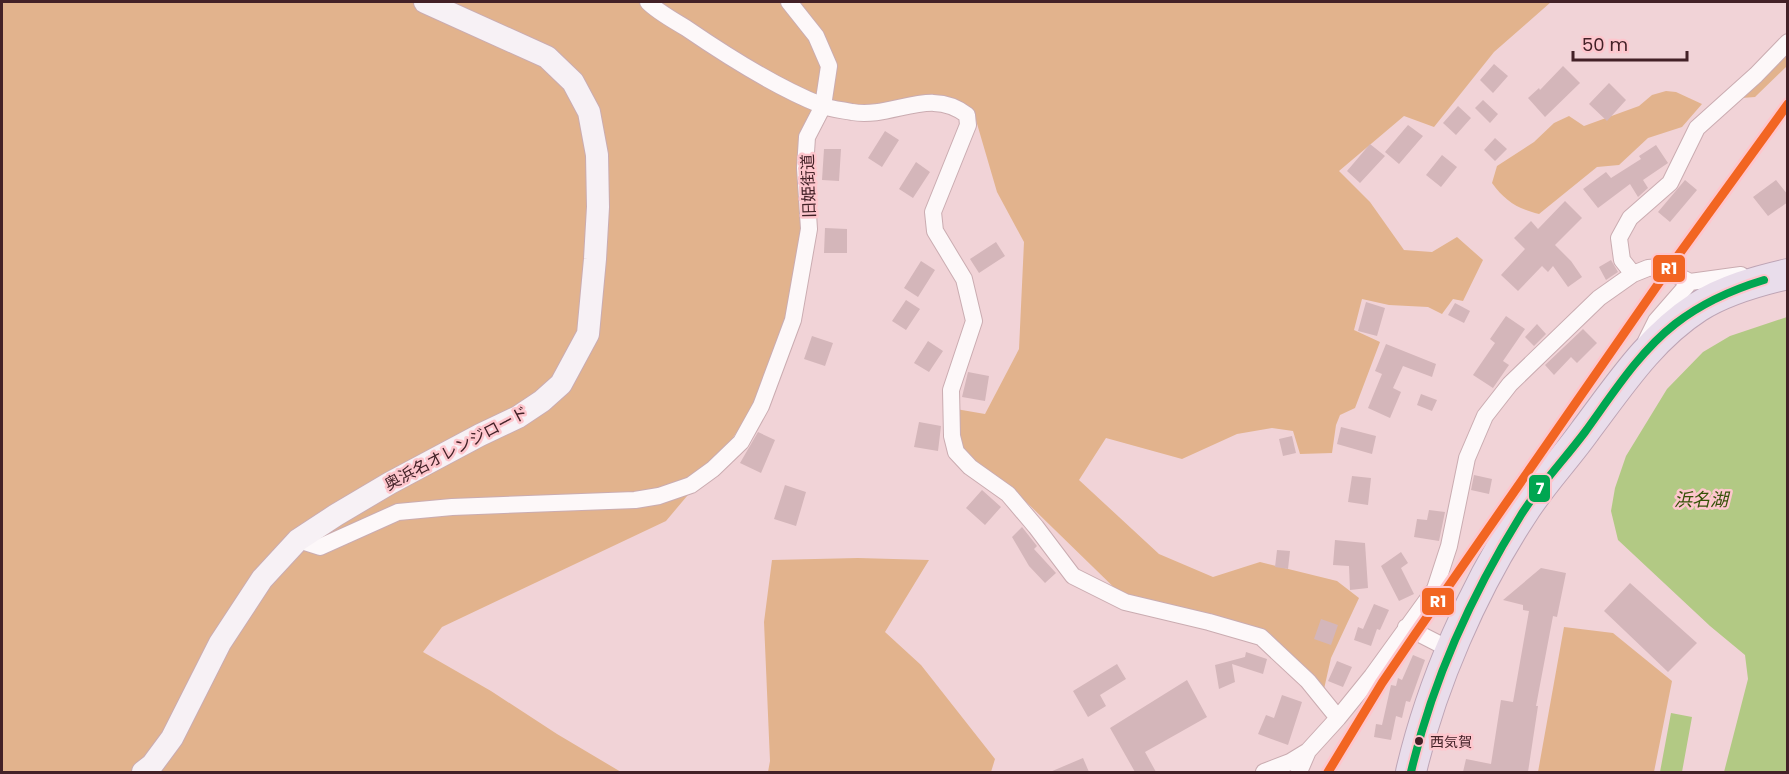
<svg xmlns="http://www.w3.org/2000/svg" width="1789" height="774" viewBox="0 0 1789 774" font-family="Poppins,'Noto Sans JP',sans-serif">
<rect width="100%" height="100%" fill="#f1d3d7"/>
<path fill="#e2b38d" d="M2,2H1551L1494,52L1434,127L1404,116L1339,171L1370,202L1404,250L1432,252L1457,237L1483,260L1463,301L1453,299L1442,314L1428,307L1389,305L1362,299L1354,330L1380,342L1355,408L1340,415L1336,425L1332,453L1300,454L1293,431L1272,428L1237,434L1182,459L1106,438L1079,480L1159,554L1213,577L1260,562L1337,581L1359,598L1331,658L1324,689L1262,635L1131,604L1016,492L956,452V409L985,414L1019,349L1024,242L997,192L973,110L941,103L823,106L812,126L797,299L758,401L719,458L666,521L442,627L423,652L491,691L557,734L621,772H2Z
M1787,42V66L1755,97L1728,99Z
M1666,91L1676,92L1702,104L1682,127L1648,138L1619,165L1597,167L1539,214C1518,209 1505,201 1492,183L1497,166L1534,142L1554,123L1569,116L1584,126L1639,106L1652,95Z
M858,558L929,560L885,632L921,665L995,759L991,772H768L770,761L764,622L772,560Z
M1564,627L1613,633L1672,681L1654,772H1538Z"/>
<path fill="#b2c984" d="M1787,317V772H1724L1748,679L1745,655L1710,626L1618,540L1611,511L1615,488L1626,456L1667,389L1703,352L1730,336Z
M1671,713L1692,717L1682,772H1660Z"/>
<path fill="#d4b6ba" d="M1494,64L1508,76L1493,93L1480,80Z
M1563,66L1580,83L1545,117L1528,98L1539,88L1540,90Z
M1609,83L1626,100L1607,121L1589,104Z
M1483,100L1498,114L1490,123L1475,108Z
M1458,106L1471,118L1456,135L1443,123Z
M1408,125L1423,136L1399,164L1385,152Z
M885,131L899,140L882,167L868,158Z
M1495,138L1507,149L1495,161L1484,150Z
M1370,144L1385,156L1360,183L1347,171Z
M1656,145L1668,163L1643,180L1648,188L1638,197L1630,184L1598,208L1583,189L1606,172L1611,178L1641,159L1639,156Z
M824,149H841L839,181L822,180Z
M1442,155L1457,167L1441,187L1426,175Z
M916,162L930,172L913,198L899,189Z
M1685,180L1697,190L1670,222L1658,212Z
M1776,180L1788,195V202L1768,216L1753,197Z
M1565,201L1582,218L1555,245L1571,261L1582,277L1568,287L1553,266L1548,272L1542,266L1518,291L1501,275L1525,249L1514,238L1531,221L1538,229Z
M825,228L847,229V253H824Z
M996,242L1005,256L979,273L970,259Z
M1611,260L1618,272L1606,280L1599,267Z
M921,261L935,270L918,297L904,288Z
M906,300L920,309L906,330L892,321Z
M1366,302L1385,308L1377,336L1358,331Z
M1455,303L1470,311L1464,323L1448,315Z
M1506,316L1525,329L1503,361L1509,365L1493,388L1473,375L1495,343L1490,339Z
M1537,324L1546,334L1534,346L1525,337Z
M1583,329L1597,343L1577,363L1571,357L1554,375L1545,365Z
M812,336L833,343L825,366L804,359Z
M928,341L943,351L929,372L914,363Z
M1386,344L1436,364L1432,377L1403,366L1393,388L1401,392L1390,418L1368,408L1382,374L1375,371Z
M968,372L989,376L985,401L962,397Z
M1421,394L1437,400L1432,411L1417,405Z
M919,422L941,426L938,451L914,447Z
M1341,427L1376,436L1372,454L1337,444Z
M758,432L775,440L761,473L740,463Z
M1292,436L1296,453L1283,456L1279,439Z
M1474,475L1492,479L1489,494L1471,490Z
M1352,476L1371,478L1368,505L1348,502Z
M785,485L806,492L796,526L774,519Z
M982,490L1001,507L985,525L966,508Z
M1429,510L1445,512L1439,541L1414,537L1417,519L1427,520Z
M1022,527L1037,546L1034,549L1056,573L1045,583L1029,566L1012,537Z
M1335,540L1365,543L1368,588L1350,590L1349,566L1333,565Z
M1277,550L1290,551L1288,569L1275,567Z
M1401,552L1408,563L1401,568L1414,594L1399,601L1381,566Z
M1541,568L1566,573L1557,617L1553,616L1536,706H1538L1528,772H1463L1466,759L1491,764L1501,700L1513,702L1529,611L1523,610V605L1503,600Z
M1630,583L1697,643L1668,672L1604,611Z
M1374,604L1389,610L1380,630L1377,629L1371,646L1354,640L1358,627L1363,629Z
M1321,619L1338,625L1331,645L1314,639Z
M1246,652L1267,659L1263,674L1232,664L1235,682L1219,689L1215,665L1245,657Z
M1413,655L1425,660L1410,702L1406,701L1402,718L1396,716L1391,740L1374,737L1376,724L1382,725L1391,685L1396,686L1398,678L1402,680Z
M1337,661L1352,667L1343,687L1328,681Z
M1117,664L1126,679L1100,695L1106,706L1088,717L1073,691Z
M1187,680L1207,717L1145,752L1156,772H1135L1110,728Z
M1282,695L1302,702L1288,745L1258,734L1266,715L1274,718Z
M1083,758L1089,772H1050Z"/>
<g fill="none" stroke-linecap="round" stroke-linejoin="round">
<defs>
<path id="street" d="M648,2C658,12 673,20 686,28C724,54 778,88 821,105C830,109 842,110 852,112C893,119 930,86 967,115L968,125L933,212L935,231L964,279L974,321L951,390L952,436L956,452L970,467L1008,494L1036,527L1073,576L1125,602L1209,622L1261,637L1308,681L1338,718
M1633,274L1622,260L1619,238L1630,218L1670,183L1697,128L1756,75L1788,42
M1646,341L1656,321L1690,282
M298,540L320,547L398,512L452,507L635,500L659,496L691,485L713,469L741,442L761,406L793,320L809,229L805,168L807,137L823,106L829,66L816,36L789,2
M1406,627L1451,650
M1264,772L1290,762L1308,751
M1299,772L1308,751L1338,718L1372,676L1435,589L1449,546L1467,458L1485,416L1510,384L1599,298L1633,274L1648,268L1660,267L1690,282L1741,275"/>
<path id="secondary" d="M143,772L152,765L172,738L220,643L262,579L298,540L336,515L390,483L480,435L518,417L542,401L561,384L588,334L595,259L598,207L597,155L589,112L573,82L547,57L425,2"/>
<path id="highway" d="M1411,772C1431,685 1473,589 1522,514C1540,485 1565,459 1585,431C1619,386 1650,338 1698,307C1725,290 1757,281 1788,274"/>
</defs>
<use href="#street" stroke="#caacb1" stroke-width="18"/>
<use href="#secondary" stroke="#caacb1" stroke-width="24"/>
<use href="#highway" stroke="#bda4b5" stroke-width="32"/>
<use href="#street" stroke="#fdf8f9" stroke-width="16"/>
<use href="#secondary" stroke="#f7f1f5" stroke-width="22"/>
<use href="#highway" stroke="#e9ddeb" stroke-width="30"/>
<defs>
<path id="bus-1" d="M1411,772C1432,682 1472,594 1521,515C1539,486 1564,460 1585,432C1612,395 1638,353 1675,324C1702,303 1731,290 1764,280"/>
</defs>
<use href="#bus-1" stroke="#fec6cd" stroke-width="12"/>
<use href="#bus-1" stroke="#00a651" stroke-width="8"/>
<defs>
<path id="rail-1" d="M1328,772L1382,683L1416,633L1677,257L1788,104"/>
</defs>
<use href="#rail-1" stroke="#fec6cd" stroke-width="14"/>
<use href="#rail-1" stroke="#f26522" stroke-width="9"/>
</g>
<circle fill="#432127" stroke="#fec6cd" stroke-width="2" cx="1419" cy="741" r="5"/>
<g text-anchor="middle" stroke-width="5" stroke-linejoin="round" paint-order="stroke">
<g font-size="14" fill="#432127" stroke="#fec6cd" text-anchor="start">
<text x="1430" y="747">西気賀</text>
</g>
<g font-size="16" fill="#432127" stroke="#fec6cd">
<text transform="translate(808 186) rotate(-92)" y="6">旧姫街道</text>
<text transform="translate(456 448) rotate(-28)" y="6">奥浜名オレンジロード</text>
</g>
<g font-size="18" font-style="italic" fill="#355107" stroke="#fec6cd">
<text x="1701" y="506">浜名湖</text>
</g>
</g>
<g stroke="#fec6cd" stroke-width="2">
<rect x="1652" y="254" width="34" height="29" rx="6" fill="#f26522"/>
<rect x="1528" y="474" width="23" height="29" rx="6" fill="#00a651"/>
<rect x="1421" y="587" width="34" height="29" rx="6" fill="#f26522"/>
</g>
<g font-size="16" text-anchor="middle" font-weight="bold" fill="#fff">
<text x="1669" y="274">R1</text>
<text x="1540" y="494">7</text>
<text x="1438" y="607">R1</text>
</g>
<rect width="1789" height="774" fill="none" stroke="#432127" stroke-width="6"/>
<path d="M1573 51v9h114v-9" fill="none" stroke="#432127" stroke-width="3"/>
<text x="1582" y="51" font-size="18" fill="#432127" stroke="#fec6cd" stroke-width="4.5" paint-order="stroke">50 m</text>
</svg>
